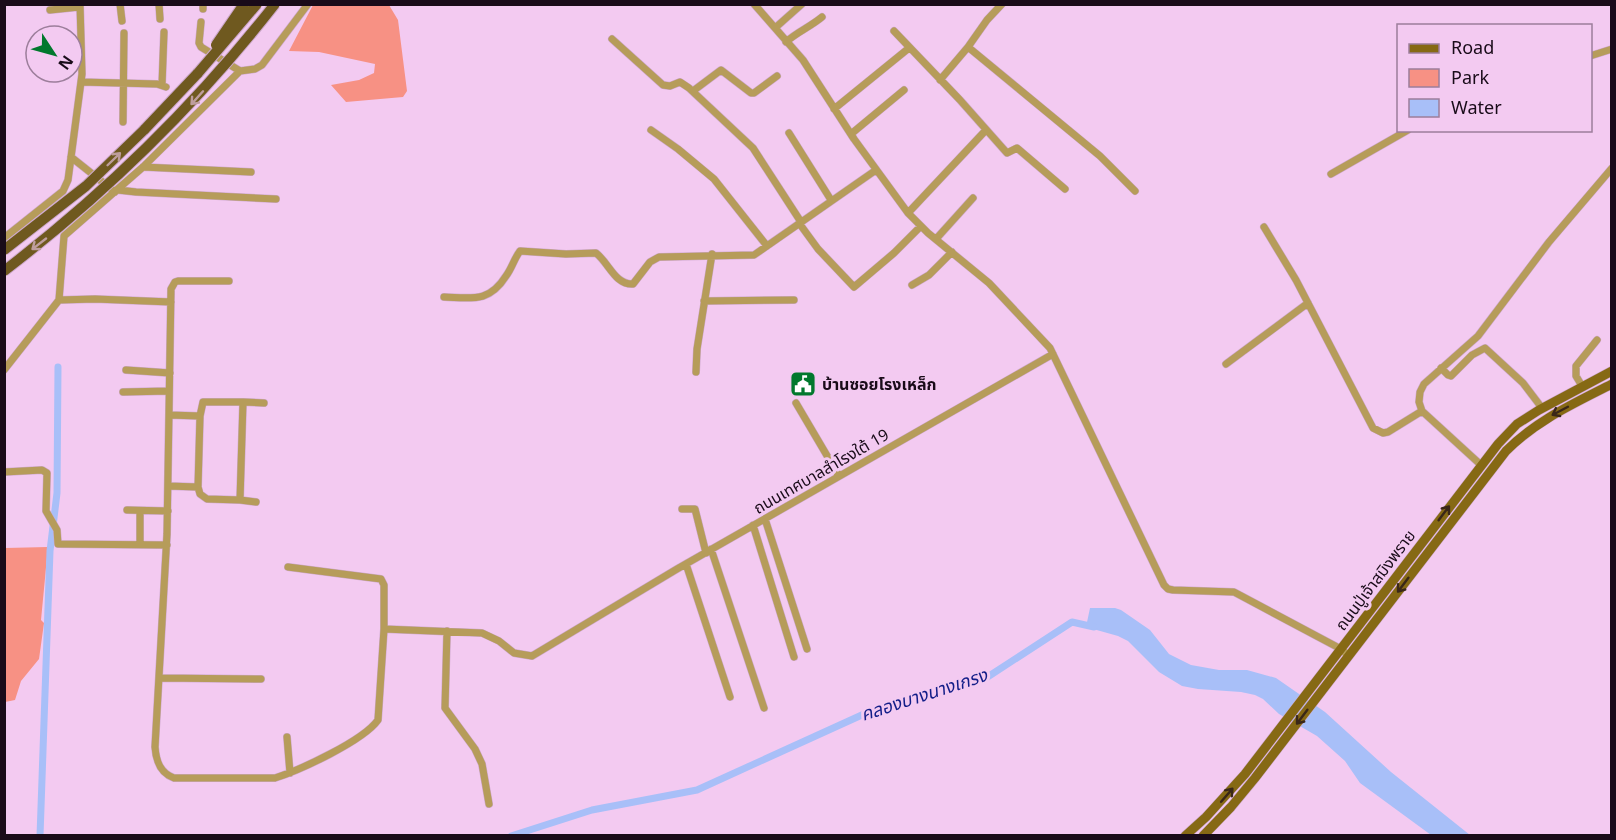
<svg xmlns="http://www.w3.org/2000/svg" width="1616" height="840" viewBox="0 0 1616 840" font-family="'Noto Sans','Noto Sans Thai',sans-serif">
<rect width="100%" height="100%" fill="#f3caf1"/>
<path fill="#f79184" d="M313,5H389L398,20L407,91L403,97L346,102L331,85L359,80L374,73L375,64L319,52L289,51Z
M48,547L41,620L44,623L39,659L21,681L15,700L5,702V548Z"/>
<path fill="#a8bff8" d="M1090,608H1115L1121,610L1150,630L1169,654L1191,665L1219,670H1247L1276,678L1325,712L1391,772L1470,835H1431L1360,783L1345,761L1317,736L1279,714L1263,699L1255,695L1241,692L1198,689L1182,686L1159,672L1128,641L1118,636L1086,627Z"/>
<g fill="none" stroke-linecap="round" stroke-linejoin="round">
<path stroke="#a8bff8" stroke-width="7" d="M40,836L50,551L57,493L58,367
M511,836L592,810L697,790L875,709L986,678L1072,622L1094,627"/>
<defs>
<path id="minor" d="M120,4L122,21
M159,4L160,19
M754,4L803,60L854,139L908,213L928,233L989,283L1050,348L1164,585L1168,589L1173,590L1234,592L1341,649L1349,656
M203,9V4
M50,10L79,7
M201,22L199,43L201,47L240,71L255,69L262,65L308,4
M775,28L802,4
M894,31L960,100L1007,153L1017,148L1065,189
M612,39L663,85L670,86L680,82L689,88L753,148L801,222
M786,42C797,32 810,27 822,17
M968,47L987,20L1002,4
M1590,56L1612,49
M940,80L968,47L1100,156L1135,191
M81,82L157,84L166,87
M162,85L164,32
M693,91L721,70L751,93H754L777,76
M834,109L909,48
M123,122L124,33
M651,130L678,149L714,179L767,246
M789,133L831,200
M851,134L904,90
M71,157L115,192
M143,167L251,172
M1331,174L1408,130
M118,190L136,192L276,199
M908,213L986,130
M799,223L818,249L854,287L894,253L921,226
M1264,227L1296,280L1373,428L1383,433L1388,432L1422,411
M4,238L63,191L68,180L82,74L80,4
M936,239L973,198
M229,281H178L175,282L171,289L167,534L155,747C156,761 160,773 174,778H275C300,770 363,741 378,720L384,629L482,633L499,641L514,653L532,656L677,569L1053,354
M912,285L929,275L952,252
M444,297C472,298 489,303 506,276C512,268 514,259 520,251L566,254L596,253C609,263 615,285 633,284L650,262L659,257L754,255L876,170
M704,301L794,300
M171,302L95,299L59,300L64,236L143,167L240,71
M1226,364L1308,303
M1441,368L1448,375L1451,376L1472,355L1485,348L1523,383L1542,408
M4,370L59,300
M126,370L170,373
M696,372L697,349L712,254
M1582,386L1576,376V366L1597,340
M123,392L169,391
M203,402H243L240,500L207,499L200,494L198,487L200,416Z
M243,402L264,403
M796,403L839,476
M169,415L200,416
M1481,465L1422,411L1419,402L1420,392L1424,384L1478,336L1549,242L1612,168
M4,472L42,470L47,473L46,511L57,530L58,544L167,545
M168,486L198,487
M240,500L256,502
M682,509H695L706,553
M127,510L168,511
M765,519L807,649
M753,525L794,657
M140,544V512
M711,549L764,708
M686,564L730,697
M288,567L381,579L384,585V629
M447,631L445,708L475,749L482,764L489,804
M159,678L261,679
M287,737L290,773"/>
<path id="major" d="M1185,836L1206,817L1245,774L1498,444L1517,424L1539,410L1612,371
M1203,836L1231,807L1255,778L1506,451C1537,420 1573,404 1612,384"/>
<path id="highway" d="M144,130L198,73"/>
</defs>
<use href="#minor" stroke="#cca8ca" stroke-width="8"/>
<use href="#major" stroke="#cca8ca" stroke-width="10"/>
<use href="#highway" stroke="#cca8ca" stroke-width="12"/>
<use href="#minor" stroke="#b69c5a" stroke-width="7"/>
<use href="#major" stroke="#866914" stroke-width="9"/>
<use href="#highway" stroke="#6f591f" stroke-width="10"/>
<defs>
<path id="highway-bridge" d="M216,45L244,4
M198,73L257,4
M4,250L86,186L144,130
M4,271C106,193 196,105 275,4"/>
</defs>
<use href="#highway-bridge" stroke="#cca8ca" stroke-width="12" stroke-linecap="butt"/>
<use href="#highway-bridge" stroke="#6f591f" stroke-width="10"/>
</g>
<defs><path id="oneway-shaft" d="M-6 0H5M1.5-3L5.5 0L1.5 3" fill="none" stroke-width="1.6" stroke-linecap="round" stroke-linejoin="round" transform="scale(1.5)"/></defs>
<g stroke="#be9d9d">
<use href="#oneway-shaft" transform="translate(197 98) rotate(132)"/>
<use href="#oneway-shaft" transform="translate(114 159) rotate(-44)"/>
<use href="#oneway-shaft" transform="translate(39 244) rotate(142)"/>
</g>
<g stroke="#3a2718">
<use href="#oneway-shaft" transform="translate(1560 411) rotate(152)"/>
<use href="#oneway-shaft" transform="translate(1444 513) rotate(-53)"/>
<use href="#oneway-shaft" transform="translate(1403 585) rotate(127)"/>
<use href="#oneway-shaft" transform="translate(1302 717) rotate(127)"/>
<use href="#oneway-shaft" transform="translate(1227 795) rotate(-49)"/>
</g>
<defs>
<symbol id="civic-square" viewBox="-11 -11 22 22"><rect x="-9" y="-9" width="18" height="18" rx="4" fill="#01782d" stroke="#f3caf1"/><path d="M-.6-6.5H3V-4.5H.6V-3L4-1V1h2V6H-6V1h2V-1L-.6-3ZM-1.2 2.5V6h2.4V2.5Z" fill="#fff"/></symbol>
</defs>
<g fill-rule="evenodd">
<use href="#civic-square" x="788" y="369" width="30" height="30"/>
</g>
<g text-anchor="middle" stroke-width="6" stroke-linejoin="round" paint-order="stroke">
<g font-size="16" font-weight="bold" fill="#190b19" stroke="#f3caf1" text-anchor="start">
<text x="822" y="390">บ้านซอยโรงเหล็ก</text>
</g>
<g font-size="16" fill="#190b19" stroke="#f3caf1">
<text transform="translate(821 471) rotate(-30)" y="6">ถนนเทศบาลสำโรงใต้ 19</text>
<text transform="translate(1375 580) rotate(-53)" y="6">ถนนปู่เจ้าสมิงพราย</text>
</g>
<g font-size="18" font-style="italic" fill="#121d88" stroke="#f3caf1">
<text transform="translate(924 695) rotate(-18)" y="6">คลองบางนางเกรง</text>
</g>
</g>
<rect width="1616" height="840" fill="none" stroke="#190b19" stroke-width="12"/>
<rect x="1397" y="24" width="195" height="108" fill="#f3caf1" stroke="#9c7e9b" stroke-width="1.5"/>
<rect x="1409" y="44" width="30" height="9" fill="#866914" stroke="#9c7e9b" stroke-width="1.5"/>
<text x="1451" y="54" font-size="18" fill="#190b19">Road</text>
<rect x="1409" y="69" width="30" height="18" fill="#f79184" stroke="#9c7e9b" stroke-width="1.5"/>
<text x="1451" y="84" font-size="18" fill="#190b19">Park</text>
<rect x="1409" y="99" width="30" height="18" fill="#a8bff8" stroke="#9c7e9b" stroke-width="1.5"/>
<text x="1451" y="114" font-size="18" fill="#190b19">Water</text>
<g transform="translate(54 54) rotate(126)"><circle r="28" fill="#f3caf1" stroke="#9c7e9b" stroke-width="1.5"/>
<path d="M0-4.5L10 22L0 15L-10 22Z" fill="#01782d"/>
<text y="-9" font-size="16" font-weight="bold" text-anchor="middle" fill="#190b19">N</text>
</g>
</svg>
